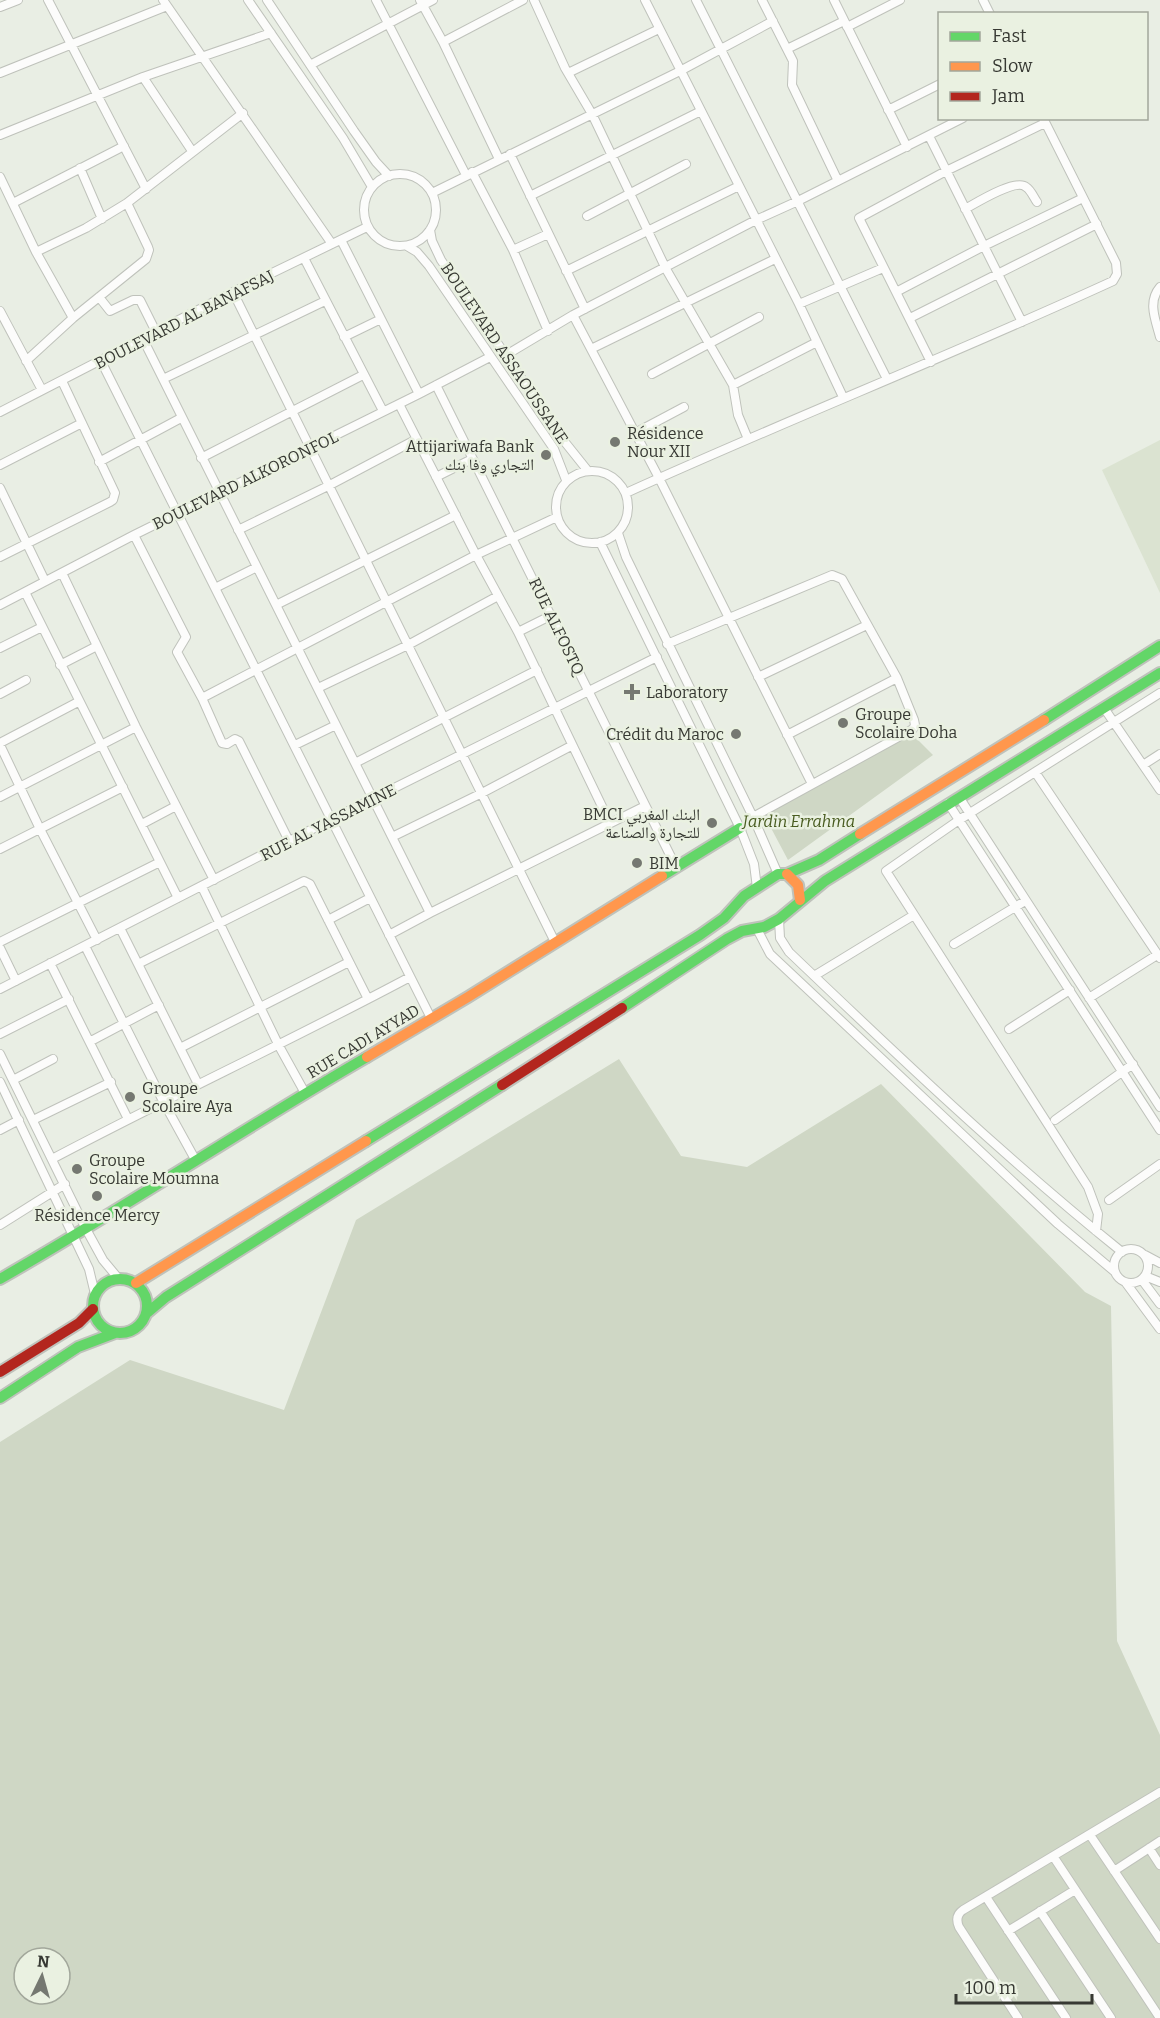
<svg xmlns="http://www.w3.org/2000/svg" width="1160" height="2018" viewBox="0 0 1160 2018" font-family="Bitter,'Noto Naskh Arabic',serif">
<rect width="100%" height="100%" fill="#e9eee4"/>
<path fill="#dbe3d1" d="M1160,440V593L1102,470Z"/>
<path fill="#cfd7c5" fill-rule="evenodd" d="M912,734L933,755L788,860L763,813Z
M619,1059L681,1156L747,1167L881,1084L1085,1292L1111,1306L1117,1641L1160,1735V2018H0V1442L130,1360L284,1410L356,1220ZM24,1958H60V1994H24Z"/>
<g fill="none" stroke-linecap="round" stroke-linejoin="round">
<defs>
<path id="street" d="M48,0L146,189
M163,0L332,244
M248,0L343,138L372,187
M267,0L354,131L376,162L389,176
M376,0L466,175
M420,0L443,42L499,159
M534,0L565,68L592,114L666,269L733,385L738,415L748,439
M645,0L799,304L843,397
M696,0L887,379
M762,0L793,61L792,85L838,181
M834,0L907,147
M983,0L990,14
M0,7L18,0
M847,27L900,0
M443,42L523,0
M787,49L844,21
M310,65L433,0
M0,73L167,6
M568,73L659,29
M143,77L192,151
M888,110L940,84
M0,135L143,77L271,33
M929,136L1022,322
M510,154L585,309
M80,168L102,219
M472,172L513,250L548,331
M364 210a36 36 0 1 1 72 0a36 36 0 1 1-72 0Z
M0,177L36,252L73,318
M432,193L680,71L773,21
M530,196L701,111
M13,203L124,146
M965,209C976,203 1016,178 1026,187C1031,190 1034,198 1037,202
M587,216L686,164
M430,230L432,241L441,260L564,441L588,471
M341,240L419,394
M407,246L417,252L429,266L554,449L566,480
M513,250L548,234
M36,252L86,228L127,203L243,113
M304,258L383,411
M566,271L739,186
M1160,287C1147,302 1156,321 1160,337
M233,292L555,942
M896,292L984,246L1083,198
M99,297L110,311L133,300H140L156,332
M799,304L883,268
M0,311L42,390
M573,315L659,478L812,784
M910,318L1097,224
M344,337L381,319
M143,339L430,913
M591,349L775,259
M506,355L573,315L756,220L798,201L963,118
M26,361L73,318L146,259L149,250L148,247L127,203
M101,361L431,1018
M931,362L859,218L946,171L1045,123
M652,374L759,317
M163,379L325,301
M436,385L676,867
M733,385L817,342
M399,404L476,555L518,632L610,823
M0,412L233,292L367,227
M635,433L684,407
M201,458L363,375
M99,462L181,418
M0,465L82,423
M556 507a36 36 0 1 1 72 0a36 36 0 1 1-72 0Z
M436,477L472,459
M0,488L45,581
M626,493C787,420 952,355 1113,281L1117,274L1116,263L1043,118
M238,530L328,486L417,439
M618,533L626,557L753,817L778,874
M134,535L186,637L177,652L202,698L222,743L227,744L235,739L239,741L289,841
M600,542L740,828L754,864L757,888
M0,557L110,502L113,500L115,493L62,381
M62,573L136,727L214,880
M215,588L257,567
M25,592L178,898
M0,605L134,535L419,394L490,357
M276,605L456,515
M518,632L552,615
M667,644L832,575L842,579L897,678L914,720L915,725L913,729L753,817
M0,648L42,627
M60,665L97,646
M758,677L867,625
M318,688L408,645L498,596
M0,694L26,680
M202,698L476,555L557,517
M1104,708L1160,790
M787,735L897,678
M0,743L78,702
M0,745L40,829L97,940
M295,745L336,725
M355,763L537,670
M1143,765L1160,754
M1035,772L1160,958
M0,797L136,727
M959,797L1160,1107
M948,803L1160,1130
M142,824L176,806
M392,837L482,793L571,746
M0,849L123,787
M202,887L279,1046L305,1093
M779,919L780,938L789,952C897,1055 1005,1158 1122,1252
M328,920L370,898
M120,928L198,1084
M757,929L770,954L1058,1224L1115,1272
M389,935L430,913L645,806
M0,942L160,862
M954,944L1025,901
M85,946L163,1101L196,1161
M0,948L16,981
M50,963L128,1119
M138,964L304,881L310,884L368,999
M814,976L914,915
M0,989L332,819L657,657
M1089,998L1157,955
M1009,1029L1070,990
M0,1034L69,999
M91,1041L159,1005
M180,1048L349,962
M0,1054L86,1229L103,1260L118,1278
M13,1080L53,1059
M0,1082L89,1269L95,1294
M33,1120L111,1082
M1055,1120L1133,1064
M0,1130L19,1120
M52,1159C171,1096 292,1040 410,977
M1109,1200L1160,1164
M0,1225L65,1184
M1096,1231L1098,1214L1088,1187L886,871L959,820L1160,693
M1114 1266a17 17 0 1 1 34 0a17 17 0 1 1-34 0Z
M1145,1255L1160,1263
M1145,1276L1160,1282
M1142,1280L1160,1304
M1126,1283L1160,1329
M1090,1835L1160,1939
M1149,1848L1160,1865
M1053,1856L1160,2018
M1114,1871L1160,1841
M986,1897L1066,2018
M1040,1911L1111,2018
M1008,1931L1075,1890
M1018,2018L959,1927C956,1920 957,1914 963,1910L1160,1792"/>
<path id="fast" d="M1044,720L1160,646
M662,876L740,828
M622,1008L727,939L742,931L764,927L779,919L825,881L1160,673
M366,1141L700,935L724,918L744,896L778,874H787L819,860L860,834
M93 1306a27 27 0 1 1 54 0a27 27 0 1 1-54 0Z
M0,1279C124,1208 243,1129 367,1057
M147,1313L166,1297L502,1085
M0,1398L78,1347L115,1333"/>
<path id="slow" d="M860,834L1044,720
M787,874L798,885L800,900
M367,1057L468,997L662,876
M136,1283L366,1141"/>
<path id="jam" d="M502,1085L622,1008
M0,1372L79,1323L93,1309"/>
</defs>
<use href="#street" stroke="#bfc2bb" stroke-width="10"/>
<use href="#fast" stroke="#bfc2bb" stroke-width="14"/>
<use href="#slow" stroke="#bfc2bb" stroke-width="14"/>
<use href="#jam" stroke="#bfc2bb" stroke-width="14"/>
<use href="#street" stroke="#fcfcfb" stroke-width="8"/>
<use href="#fast" stroke="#63d668" stroke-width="10"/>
<use href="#slow" stroke="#ff974d" stroke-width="10"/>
<use href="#jam" stroke="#b3261e" stroke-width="10"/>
</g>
<g fill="#757871" stroke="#eaf1e1" stroke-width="2">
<circle cx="615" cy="442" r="6"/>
<circle cx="546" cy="455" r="6"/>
<path d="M629 683h6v6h6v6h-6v6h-6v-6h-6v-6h6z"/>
<circle cx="843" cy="723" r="6"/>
<circle cx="736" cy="734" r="6"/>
<circle cx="712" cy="823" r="6"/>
<circle cx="637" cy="863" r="6"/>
<circle cx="130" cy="1097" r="6"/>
<circle cx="77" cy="1169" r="6"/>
<circle cx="97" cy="1196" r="6"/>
</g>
<g text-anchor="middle" stroke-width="5" stroke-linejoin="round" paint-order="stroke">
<g font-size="16" fill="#373933" stroke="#eaf1e1">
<text transform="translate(184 319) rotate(-27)" y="6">BOULEVARD AL BANAFSAJ</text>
<text transform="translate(505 353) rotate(56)" y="6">BOULEVARD ASSAOUSSANE</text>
<text transform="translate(245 480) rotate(-26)" y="6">BOULEVARD ALKORONFOL</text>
<text transform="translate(557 626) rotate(64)" y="6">RUE ALFOSTQ</text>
<text transform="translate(328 822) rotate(-27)" y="6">RUE AL YASSAMINE</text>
<text transform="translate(363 1041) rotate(-31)" y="6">RUE CADI AYYAD</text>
</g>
<g font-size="16" fill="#373933" stroke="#eaf1e1" text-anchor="start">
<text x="627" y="439">Résidence<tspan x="627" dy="18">Nour XII</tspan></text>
<text x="534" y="452" text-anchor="end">Attijariwafa Bank<tspan x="534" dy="18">التجاري وفا بنك</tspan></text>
<text x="646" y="698">Laboratory</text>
<text x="855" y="720">Groupe<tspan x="855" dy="18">Scolaire Doha</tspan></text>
<text x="724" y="740" text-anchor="end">Crédit du Maroc</text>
<text x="700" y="820" text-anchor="end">BMCI البنك المغربي<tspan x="700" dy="18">للتجارة والصناعة</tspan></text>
<text x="649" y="869">BIM</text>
<text x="142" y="1094">Groupe<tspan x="142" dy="18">Scolaire Aya</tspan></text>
<text x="89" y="1166">Groupe<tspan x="89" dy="18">Scolaire Moumna</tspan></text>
<text x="97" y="1221" text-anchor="middle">Résidence Mercy</text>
</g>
<g font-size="16" font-style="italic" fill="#495c20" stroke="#eaf1e1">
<text x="799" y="827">Jardin Errahma</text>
</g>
</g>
<rect x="938" y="12" width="210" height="108" fill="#eaf1e1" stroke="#a2a79b" stroke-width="1.5"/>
<rect x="950" y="32" width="30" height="9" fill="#63d668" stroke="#a2a79b" stroke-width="1.5"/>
<text x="992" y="42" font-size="18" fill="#373933">Fast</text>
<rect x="950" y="62" width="30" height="9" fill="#ff974d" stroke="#a2a79b" stroke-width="1.5"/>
<text x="992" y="72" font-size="18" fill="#373933">Slow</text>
<rect x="950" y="92" width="30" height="9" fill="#b3261e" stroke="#a2a79b" stroke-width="1.5"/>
<text x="992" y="102" font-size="18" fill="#373933">Jam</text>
<g transform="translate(42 1976) rotate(5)"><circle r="28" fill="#eaf1e1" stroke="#a2a79b" stroke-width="1.5"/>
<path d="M0-4.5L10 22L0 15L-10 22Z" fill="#757871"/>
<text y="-9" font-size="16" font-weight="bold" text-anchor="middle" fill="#373933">N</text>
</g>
<path d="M956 1994v9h136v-9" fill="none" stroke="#373933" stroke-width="3"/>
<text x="965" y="1994" font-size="18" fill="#373933" stroke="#eaf1e1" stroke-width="4.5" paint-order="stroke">100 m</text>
</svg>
